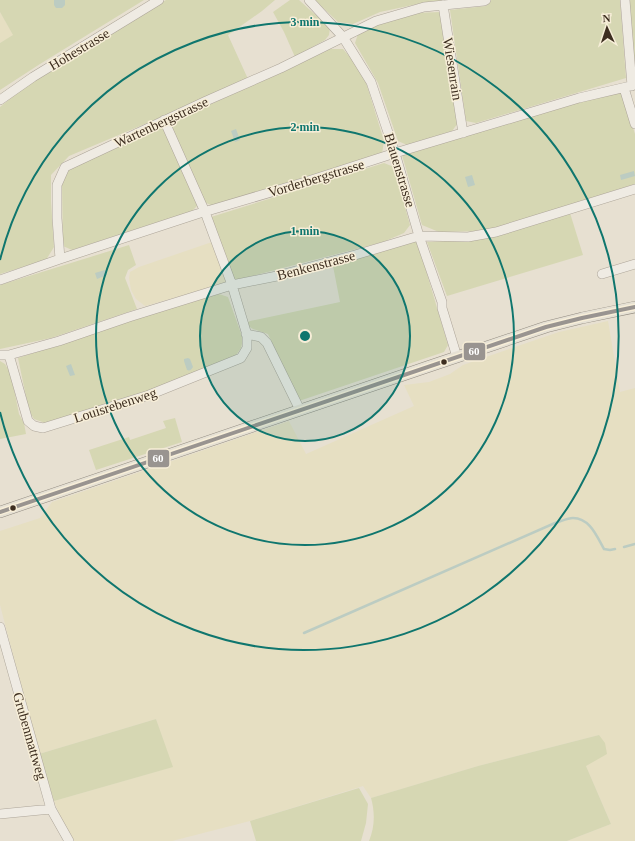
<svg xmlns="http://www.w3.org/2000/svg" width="635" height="841" viewBox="0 0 635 841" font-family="'Times New Roman',serif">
<rect width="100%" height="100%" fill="#e7e0d1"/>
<path fill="#e6dfc2" d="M0,12L14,36L0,43Z
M212,242L227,283L145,306L136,299L131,290L129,278L130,272L139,267Z
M608,321L620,392L635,388V841H567L611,824L586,766L599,735L478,766L371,798L363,786L250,821L172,841H74L68,833L60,816L54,801L172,767L156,719L39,754L0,605V531L40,518L52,502L289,421L306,454L414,406L404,385L429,382L450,374L463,365L512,348L559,332Z"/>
<path fill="#d6d7b3" d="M0,0H144L40,64L0,90V43L13,35L0,12Z
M166,0H275L262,11L228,35L248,79L216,94L69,156L51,175V201L54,247L46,260L0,274V107L22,89Z
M290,0H299L330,28L329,35L325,40L295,57L284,32L273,12Z
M315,0H456L427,2L380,12L353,24L338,22Z
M491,0H620L626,78L476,123L466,121L450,10L486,6Z
M628,0H635V82Z
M441,12L458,123L452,131L407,145L398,141L378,83L355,43L359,31L414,13Z
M330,49H343L354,62L361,66L384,141L382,154L213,206L204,202L170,123Z
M621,90L635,134V184L535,216L485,231L439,232L422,225L402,155Z
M163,125L197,202V206L192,211L72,250L63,246L62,185L66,172L73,165Z
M384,163L394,167L410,225L404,233L383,242L233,281L211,217Z
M570,213L583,255L447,296L427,242L471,240Z
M417,240L448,345L444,352L299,401L268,334L253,329L245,324L250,321L340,302L333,266Z
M129,245L136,265L128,270L125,278L137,309L51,338L0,349V285Z
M219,294L228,297L243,339L241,348L234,358L156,390L48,424L34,419L29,411L18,358L176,306Z
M0,361L5,364L11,374L19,414L24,423L26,434L0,439Z
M175,418L182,442L96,470L89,450L129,437L130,440L166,428L163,421Z
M156,719L173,767L54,801L39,754Z
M599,735L605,743L607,754L586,766L611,824L567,841H369C375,827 375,812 371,798L478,766Z
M359,788L368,804L366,823L361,841H256L250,821Z"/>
<path fill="#bcccc2" d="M54,0H65V5L62,8H56L54,5Z
M236,129L240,140L235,142L231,131Z
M634,171L635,176L621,180L620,175Z
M472,175L475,185L468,187L465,177Z
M105,270L107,275L97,279L95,273Z
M188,358L190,359L193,367C191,370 190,371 187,370L184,361V359Z
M71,364L75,375L70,376L66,366Z"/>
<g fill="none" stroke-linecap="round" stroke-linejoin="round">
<path stroke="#bcccc2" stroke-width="2.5" d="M624,547L635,544
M304,633L555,523C560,522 567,518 573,518C590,518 597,537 604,549L610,550L615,549"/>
<defs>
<path id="minor" d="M309,0L343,37L371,82L395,153L419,236L442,302V308L457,357
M625,0L632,86
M443,5L463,133
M624,88L635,124
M0,100L33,77L159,0
M60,259L57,218V185L65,167L206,101L281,68L376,21L424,7L484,1L486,0
M602,274L635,264
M0,280L60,259L197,214L302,183L395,153L579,98L635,85
M246,334L261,337L267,343L300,410
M0,355H9L59,341L129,317L232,285L277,276L355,255L419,236L468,237L496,232L635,189
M9,355L28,421L34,426L43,428L149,395L241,358L247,348V335L232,285L205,212L164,120
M0,627L51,809L69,841
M0,814L51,809"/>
<path id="major" d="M0,512L427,367L546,327L582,318L635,307"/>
</defs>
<use href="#minor" stroke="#ada599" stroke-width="10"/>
<use href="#major" stroke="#928b80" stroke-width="12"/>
<use href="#minor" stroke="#efebe3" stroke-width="9"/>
<use href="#major" stroke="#e6e1d4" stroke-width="11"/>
<defs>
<path id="bus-1" d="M0,512L546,327L582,318L635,307"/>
</defs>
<use href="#bus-1" stroke="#f7eed8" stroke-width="7"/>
<use href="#bus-1" stroke="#999490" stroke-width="4"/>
</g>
<circle cx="305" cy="336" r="105" fill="#0f766e" fill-opacity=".12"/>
<g fill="none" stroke="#0f766e" stroke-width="2">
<circle cx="305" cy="336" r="105"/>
<circle cx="305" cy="336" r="209"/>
<path d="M0 260A314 314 0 1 1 0 412"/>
</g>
<g fill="#3d2e20" stroke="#f7eed8" stroke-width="1.5">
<circle cx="444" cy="362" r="3.5"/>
<circle cx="13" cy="508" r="3.5"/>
</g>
<g text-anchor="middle" stroke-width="3" stroke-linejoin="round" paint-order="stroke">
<g font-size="14" fill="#3d2e20" stroke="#f7eed8">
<text transform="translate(79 49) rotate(-31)" y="5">Hohestrasse</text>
<text transform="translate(453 69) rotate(81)" y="5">Wiesenrain</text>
<text transform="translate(161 122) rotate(-25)" y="5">Wartenbergstrasse</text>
<text transform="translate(400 170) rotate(73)" y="5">Blauenstrasse</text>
<text transform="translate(316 178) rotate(-17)" y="5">Vorderbergstrasse</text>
<text transform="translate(316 265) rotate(-15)" y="5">Benkenstrasse</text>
<text transform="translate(115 405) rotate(-18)" y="5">Louisrebenweg</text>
<text transform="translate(30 736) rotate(74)" y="5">Grubenmattweg</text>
</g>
</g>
<circle cx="305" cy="336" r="6" fill="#0f766e" stroke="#f7eed8" stroke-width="2"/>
<g font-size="12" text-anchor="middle" font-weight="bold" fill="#0f766e" stroke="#f7eed8" stroke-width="3" stroke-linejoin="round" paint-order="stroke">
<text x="305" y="26">3 min</text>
<text x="305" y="131">2 min</text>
<text x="305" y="235">1 min</text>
</g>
<g stroke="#f7eed8" stroke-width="1.5">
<rect x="463" y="342" width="23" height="19" rx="4" fill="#999490"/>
<rect x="147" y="449" width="23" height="19" rx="4" fill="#999490"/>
</g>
<g font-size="11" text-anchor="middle" font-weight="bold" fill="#fff">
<text x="474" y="355">60</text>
<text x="158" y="462">60</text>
</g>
<g transform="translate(607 28) rotate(357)" stroke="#f7eed8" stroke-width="3" paint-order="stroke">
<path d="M0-3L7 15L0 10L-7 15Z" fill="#3d2e20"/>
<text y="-6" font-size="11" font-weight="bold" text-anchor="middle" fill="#3d2e20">N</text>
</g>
</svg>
